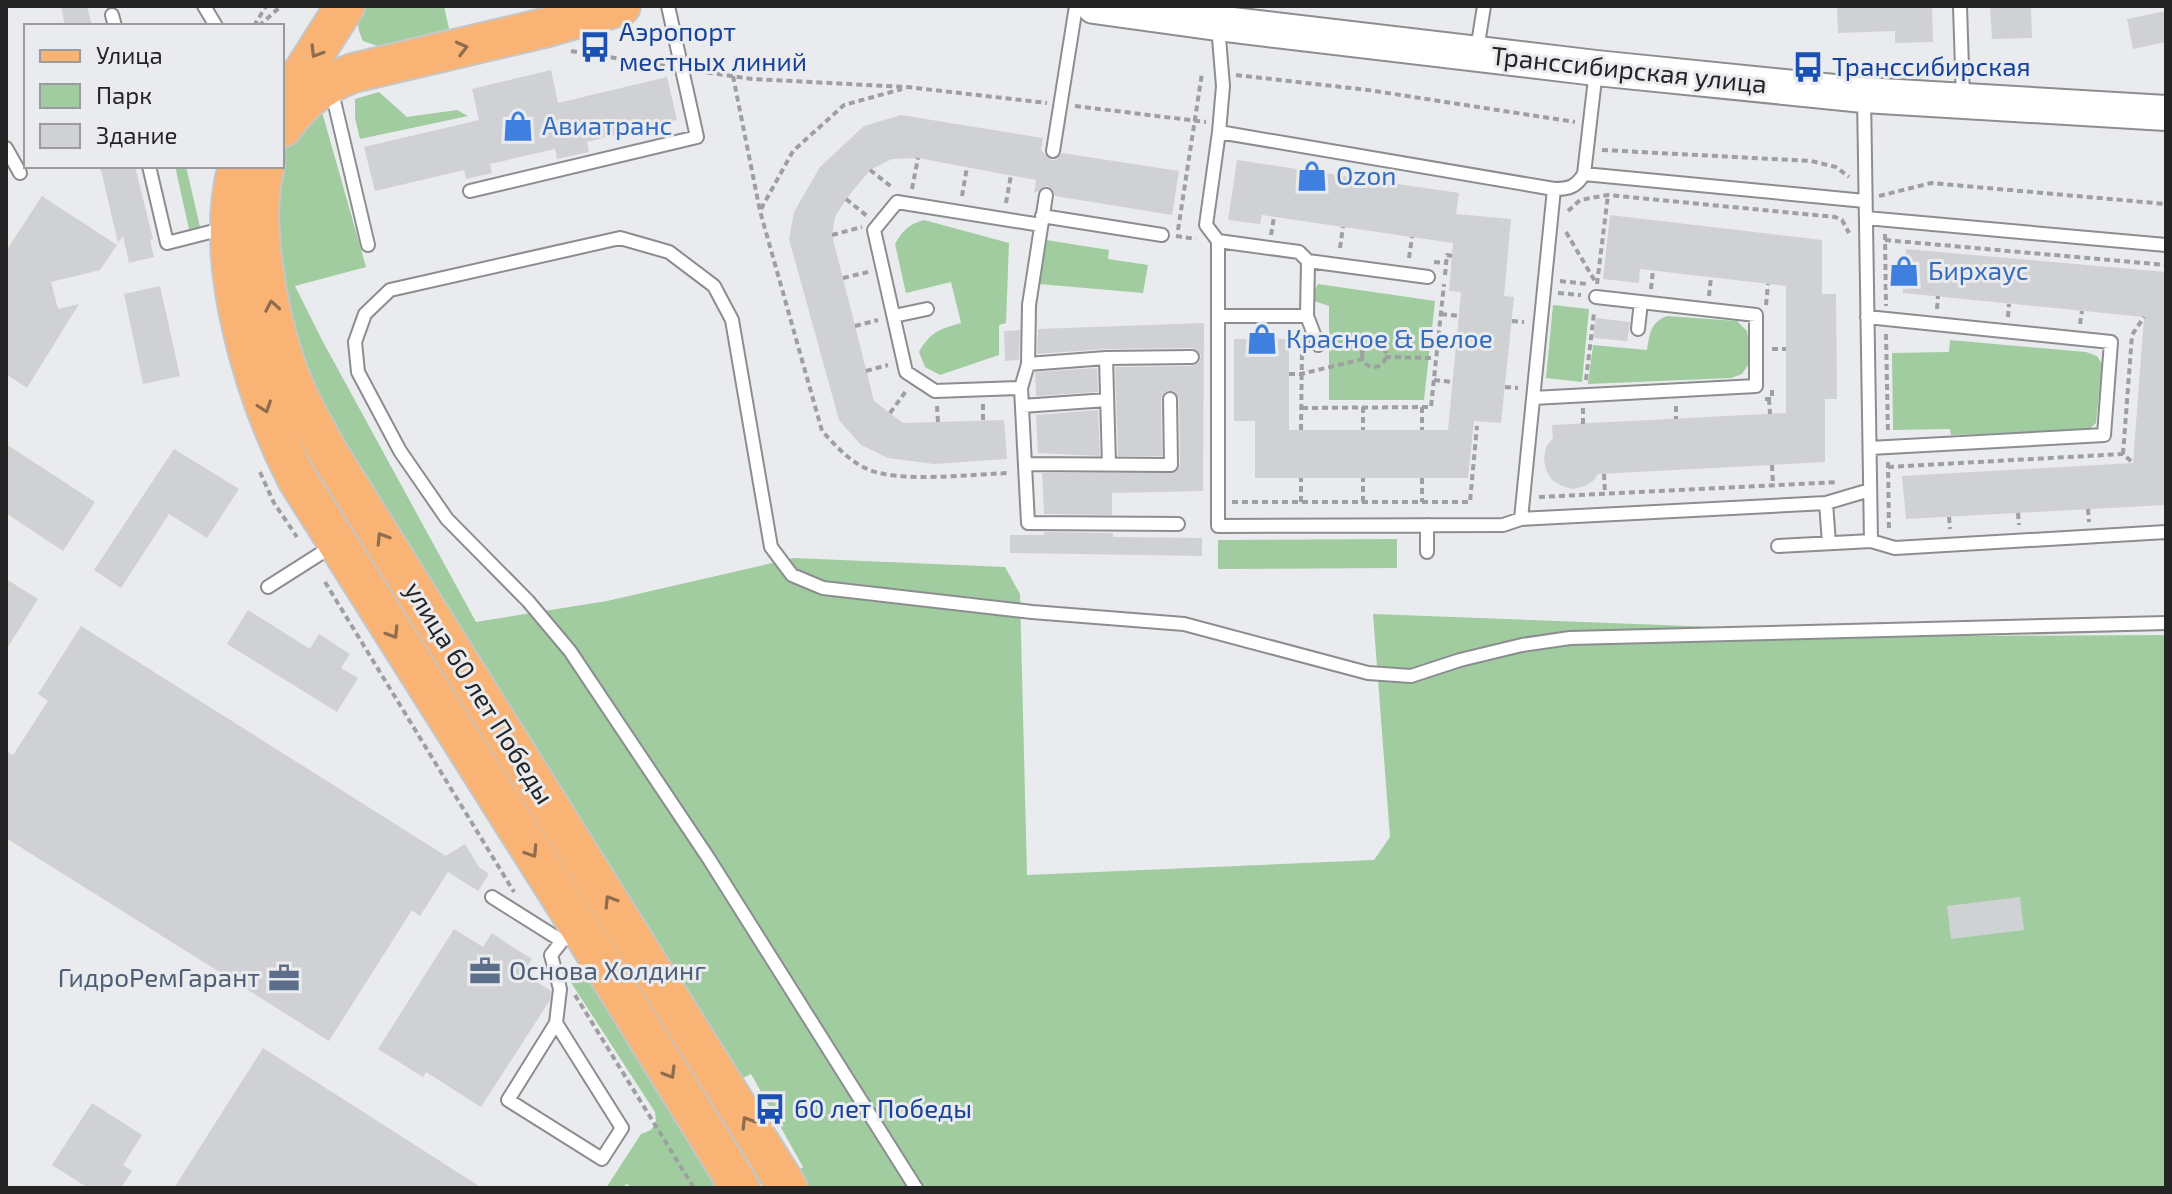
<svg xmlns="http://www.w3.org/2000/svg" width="2172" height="1194" viewBox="0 0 2172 1194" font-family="'Exo 2',sans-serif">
<rect width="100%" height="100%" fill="#eaebee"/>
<path fill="#a0cca0" d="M367,6H444L449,29L377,46L363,41C356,26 356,18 367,6Z
M379,92L407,117L457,110L468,116L360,139L355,118V99Z
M320,105L366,267L295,286L322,340L476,622L607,601L794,558L1005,567L1020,594L1027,875L1374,860L1390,837L1373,614L1953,636L2166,635V1188H804L795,1173L803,1167L751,1074L743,1078L720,1054C621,895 519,737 423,576C374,493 318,412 290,319C278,277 266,165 294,129C300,120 312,112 320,105Z
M175,166H186L200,227L189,229Z
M924,220L1009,243L1006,323L999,325V355L940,375L925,367L919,352C930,332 940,329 961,323L951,282L906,293L895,244C902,231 909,224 924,220Z
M1046,240L1109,250L1108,259L1148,265L1143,293L1039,284Z
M1318,284L1435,301L1424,400H1329V306L1314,301L1312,294Z
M1553,305L1589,309L1582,382L1546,378Z
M1667,316L1737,321L1747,331L1749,343L1748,365L1742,374L1731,378L1588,384L1593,345L1647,350C1650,333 1650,323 1667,316Z
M1950,340L2086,352L2097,356L2102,364L2096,423L2087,431L1951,435L1950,429L1893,430L1892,353L1949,352Z
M1397,539V568L1218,569V540Z
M582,967L591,970L720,1188H635L626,1184L623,1188H606L641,1134L651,1130L656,1122L655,1112L568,978L572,969Z"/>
<path fill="#d0d1d4" d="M61,6H87L92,26H65Z
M1837,6H1932L1933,42L1895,43V31L1838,33Z
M1990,6H2031L2032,38L1992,39Z
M2166,11V42L2133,49L2127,19Z
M551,70L558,103L667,77L677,120L587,142L589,152L557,159L555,149L490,164L492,173L466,179L464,170L375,191L364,147L479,120L472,89Z
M901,115L1043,138L1041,150L1051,160L1057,159L1062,153L1179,171L1172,215L1055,196L1052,189L1047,186L1034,193L1036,180L918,158L892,159L870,170L846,199L835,217L832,235L874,401L903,423L1004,420L1007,459L934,464L888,458L861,445L839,420L789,239L794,212L820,167L864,126Z
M1237,160L1459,193L1456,214L1511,219L1504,296L1514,297L1501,423L1474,421L1468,478H1255V421H1234V339H1289V430H1448L1461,292L1449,291L1453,243L1262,215L1260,224L1228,220Z
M100,166H135L153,239L150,240L154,257L129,263L123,236L118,243Z
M42,196L117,245L100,270L51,282L58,309L79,304L27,388L6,374V251Z
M1610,215L1822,240V294H1836L1837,399H1825V462L1598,474L1594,480L1585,486L1573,489L1562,486L1552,480L1546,470L1544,459L1546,447L1553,438L1552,425L1786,413V286L1640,269L1639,283L1603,279Z
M1906,249L2166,272V505L1906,519L1902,476L2133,463L2144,317L1903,293Z
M160,286L180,376L143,384L124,294Z
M1596,318L1630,322L1627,341L1593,338Z
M1204,323L1203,491L1112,493V515L1044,514L1042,473L1176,472L1180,465L1179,399L1174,391L1165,392L1161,398L1162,456H1118L1115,367L1192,366L1199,362L1201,356L1197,350L1192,348L1106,349L1037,354L1038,329Z
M1020,330L1019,360L1005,361L1004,331Z
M1097,368L1098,392L1036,396L1035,372Z
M1098,410L1100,456L1038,453L1036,415Z
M6,444L95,502L63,551L6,513Z
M174,449L239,489L207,538L169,514L121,588L94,570Z
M1044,532L1113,533V537L1202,538V556L1010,553V535H1044Z
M6,579L38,599L6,650Z
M248,610L310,649L319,634L350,654L341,668L358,678L337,712L227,644Z
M81,626L446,856L465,844L479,867L489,874L478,891L448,872L420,916L412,910L329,1041L6,838V751L13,755L48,701L38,694Z
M2020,897L2024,930L1951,939L1947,906Z
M454,929L483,947L492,933L511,946L532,959L523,973L551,991L550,1000L481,1107L426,1072L423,1077L378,1049Z
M263,1048L390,1129L482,1188H174Z
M92,1103L142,1135L123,1165L132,1171L121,1188H88L52,1165Z"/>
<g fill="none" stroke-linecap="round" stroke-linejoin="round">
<defs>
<path id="service" d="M204,6L216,26
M1960,6L1963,99
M112,15L115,26
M1218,26L1223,86L1219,132L1206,225L1218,241V526L1503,525L1521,519L1826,503L1870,490
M1477,50L1484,6
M331,88L368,245
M1864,96L1871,541
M1219,132L1554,189C1569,189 1576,187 1584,174L1596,70
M6,148L20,173
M1053,151L1076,6
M149,166L167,243L226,228
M1584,174L1865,201
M470,191L697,137L668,6
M1046,195L1029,305L1028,364L1021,388L1028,523L1178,524
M1042,216L1162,235
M1866,218L2166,245
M1218,241L1299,252L1308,261L1428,277
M1308,261L1307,316L1318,345
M894,316L927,309
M1218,316H1307
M1867,317L2111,342L2104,435L1870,448
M1638,329L1641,302
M1106,358L1109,465
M1028,364L1106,358L1192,357
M1021,388L935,391L906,372L874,230L897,202L1041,225
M1533,398L1756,386V315L1596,297
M1022,406L1107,400
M1025,464L1171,465L1170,399
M1826,503L1829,543
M1521,519L1554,189
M1778,546L1871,541L1895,548L2166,532
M1427,552V525
M268,587L334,545
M492,897L562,941
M556,1023L508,1100L602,1159L622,1128L556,1023L560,989L551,955L562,941L579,932
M916,1188L709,859L570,651L528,601L447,519L400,451L358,372L355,342L365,314L390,290L620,238L669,252L714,286L732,320L771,547L792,575L823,588L1032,612L1184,624L1368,673L1411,676L1460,660L1522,645L1570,638L2166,623"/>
<path id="secondary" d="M1094,6L1217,23L1596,68L1864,95L2166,113"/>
<path id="primary" d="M282,93L303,72L345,6
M282,128C302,100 322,85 353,73L544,28L621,6
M238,166C212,259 254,395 297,479L582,931L740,1188
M265,166C249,223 270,325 291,379C302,406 316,431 331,457L788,1188"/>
</defs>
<use href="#service" stroke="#8c8d90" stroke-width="16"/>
<use href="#secondary" stroke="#8c8d90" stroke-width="38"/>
<use href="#primary" stroke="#c6c6c6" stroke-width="42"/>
<path stroke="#9e9fa1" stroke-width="4" stroke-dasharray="6 4" stroke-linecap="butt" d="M254,26L266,6
M259,26L281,6
M571,51L665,66
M697,71L752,79L907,87L1047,103
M1236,75L1368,90L1575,122
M733,76L760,211L822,431C835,445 847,459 865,468C896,484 973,474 1010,473
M1075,106L1206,122
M1602,150L1811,161L1836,167L1849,177
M870,170L893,188
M912,189L918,158
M962,196L967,167
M1879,196L1931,183L2166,204
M846,199L867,216
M1006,203L1011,175
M761,209L793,151L844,105L902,89
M1568,211L1580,200L1608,195L1835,217L1842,220L1849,233
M1178,230L1202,73
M1566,232L1596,283
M1885,234L1886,306
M832,235L862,227
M1271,235L1274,217
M1176,236L1196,239
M1885,240L2166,265
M1340,248L1343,227
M1409,258L1412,237
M1434,262L1446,263
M1445,275L1447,255L1452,256
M843,278L868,272
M1560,281L1587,284
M1597,284L1608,195
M1651,289L1653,270
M1558,293L1581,295
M1709,296L1711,277
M1766,305L1768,284
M1937,309L1938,296
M1441,314L1459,316
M2008,317L2009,304
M1512,321L1524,322
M2080,324L2082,311
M855,326L878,320
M1886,334L1888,434
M1362 355a12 12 0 1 1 24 0a12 12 0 1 1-24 0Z
M1772,349H1786
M1385,357L1435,358
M866,371L888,365
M1289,374H1301L1363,359
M1434,380L1452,382
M1586,380L1594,313
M1505,387L1518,388
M1765,399H1772V387
M1769,399L1770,414
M983,404V421
M937,406L938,422
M1676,406V419
M1363,407V430
M1422,407V430
M1302,408L1431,407L1444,284
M1583,408V424
M890,413L906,391
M1301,430L1302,348
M2123,454L2132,335L2144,317
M1888,462L1889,530
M1772,465L1773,485
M1888,467L2123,454L2133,463
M260,472L274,503L297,537
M1604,474L1605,494
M1422,478V502
M1539,497L1838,482
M1232,502H1470L1477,426
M1301,502V478
M1363,502V478
M2088,509L2089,522
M2018,513L2019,525
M1949,517L1950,529
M325,582L514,892
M575,995L694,1188"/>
<use href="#service" stroke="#fff" stroke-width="12"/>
<use href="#secondary" stroke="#fff" stroke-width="34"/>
<use href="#primary" stroke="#f8b375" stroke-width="38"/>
</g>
<defs><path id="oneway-chevron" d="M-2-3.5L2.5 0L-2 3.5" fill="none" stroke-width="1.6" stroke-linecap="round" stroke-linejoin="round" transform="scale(2)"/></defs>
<g stroke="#8e6c4d">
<use href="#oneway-chevron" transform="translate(462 48) rotate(-14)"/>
<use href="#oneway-chevron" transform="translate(316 52) rotate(122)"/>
<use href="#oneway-chevron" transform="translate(272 306) rotate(-100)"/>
<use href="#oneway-chevron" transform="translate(265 407) rotate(71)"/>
<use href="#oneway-chevron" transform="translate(382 538) rotate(-122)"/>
<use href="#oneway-chevron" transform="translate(393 633) rotate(58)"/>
<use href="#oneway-chevron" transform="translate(532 852) rotate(57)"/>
<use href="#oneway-chevron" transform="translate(610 901) rotate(-122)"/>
<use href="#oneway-chevron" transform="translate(670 1073) rotate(59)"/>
<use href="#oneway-chevron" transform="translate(747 1122) rotate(-122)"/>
</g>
<defs>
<symbol id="bus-bare" viewBox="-9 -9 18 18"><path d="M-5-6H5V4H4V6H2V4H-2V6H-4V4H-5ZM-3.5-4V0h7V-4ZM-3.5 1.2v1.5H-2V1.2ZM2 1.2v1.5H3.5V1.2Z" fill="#1a4fb4" stroke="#eaebee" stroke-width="2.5" paint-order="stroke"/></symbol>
<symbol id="shop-bare" viewBox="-9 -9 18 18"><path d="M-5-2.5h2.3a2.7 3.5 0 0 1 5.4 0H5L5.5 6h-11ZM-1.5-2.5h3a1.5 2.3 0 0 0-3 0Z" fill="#3f7fe0" stroke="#eaebee" stroke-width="2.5" paint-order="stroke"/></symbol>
<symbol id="office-bare" viewBox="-9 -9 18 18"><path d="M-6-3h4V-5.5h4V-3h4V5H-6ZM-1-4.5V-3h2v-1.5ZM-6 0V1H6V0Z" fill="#5c6f8a" stroke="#eaebee" stroke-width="2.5" paint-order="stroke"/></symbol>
</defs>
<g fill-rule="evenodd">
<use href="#bus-bare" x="573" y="25" width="44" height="44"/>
<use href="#bus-bare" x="1786" y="45" width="44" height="44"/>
<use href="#shop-bare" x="496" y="104" width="44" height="44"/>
<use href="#shop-bare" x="1290" y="154" width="44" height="44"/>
<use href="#shop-bare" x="1882" y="249" width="44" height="44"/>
<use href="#shop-bare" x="1240" y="317" width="44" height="44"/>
<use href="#office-bare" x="463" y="949" width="44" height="44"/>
<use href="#office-bare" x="262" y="956" width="44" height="44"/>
<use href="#bus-bare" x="748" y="1087" width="44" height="44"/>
</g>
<g text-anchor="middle" stroke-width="6" stroke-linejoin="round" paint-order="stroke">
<g font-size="26" fill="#164399" stroke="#eaebee" text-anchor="start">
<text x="619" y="41">Аэропорт<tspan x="619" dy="30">местных линий</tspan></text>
<text x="1832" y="76">Транссибирская</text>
<text x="794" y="1118">60 лет Победы</text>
</g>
<g font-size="26" fill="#242425" stroke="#eaebee">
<text transform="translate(1629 70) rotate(6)" y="9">Транссибирская улица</text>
<text transform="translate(479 693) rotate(58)" y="9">улица 60 лет Победы</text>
</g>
<g font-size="26" fill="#366cbe" stroke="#eaebee" text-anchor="start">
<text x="542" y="135">Авиатранс</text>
<text x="1336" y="185">Ozon</text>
<text x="1928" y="280">Бирхаус</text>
<text x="1286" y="348">Красное &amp; Белое</text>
</g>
<g font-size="26" fill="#4e5e75" stroke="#eaebee" text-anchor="start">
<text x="509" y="980">Основа Холдинг</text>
<text x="260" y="987" text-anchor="end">ГидроРемГарант</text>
</g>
</g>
<rect width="2172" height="1194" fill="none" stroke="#242425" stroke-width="16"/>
<rect x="24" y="24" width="260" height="144" fill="#eaebee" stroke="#9b9b9e" stroke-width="2"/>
<rect x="40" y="50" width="40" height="12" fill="#f8b375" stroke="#9b9b9e" stroke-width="2"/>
<text x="96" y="64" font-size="24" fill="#242425">Улица</text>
<rect x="40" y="84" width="40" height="24" fill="#a0cca0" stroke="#9b9b9e" stroke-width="2"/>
<text x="96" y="104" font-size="24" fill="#242425">Парк</text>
<rect x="40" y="124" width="40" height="24" fill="#d0d1d4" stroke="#9b9b9e" stroke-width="2"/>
<text x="96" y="144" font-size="24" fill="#242425">Здание</text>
</svg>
